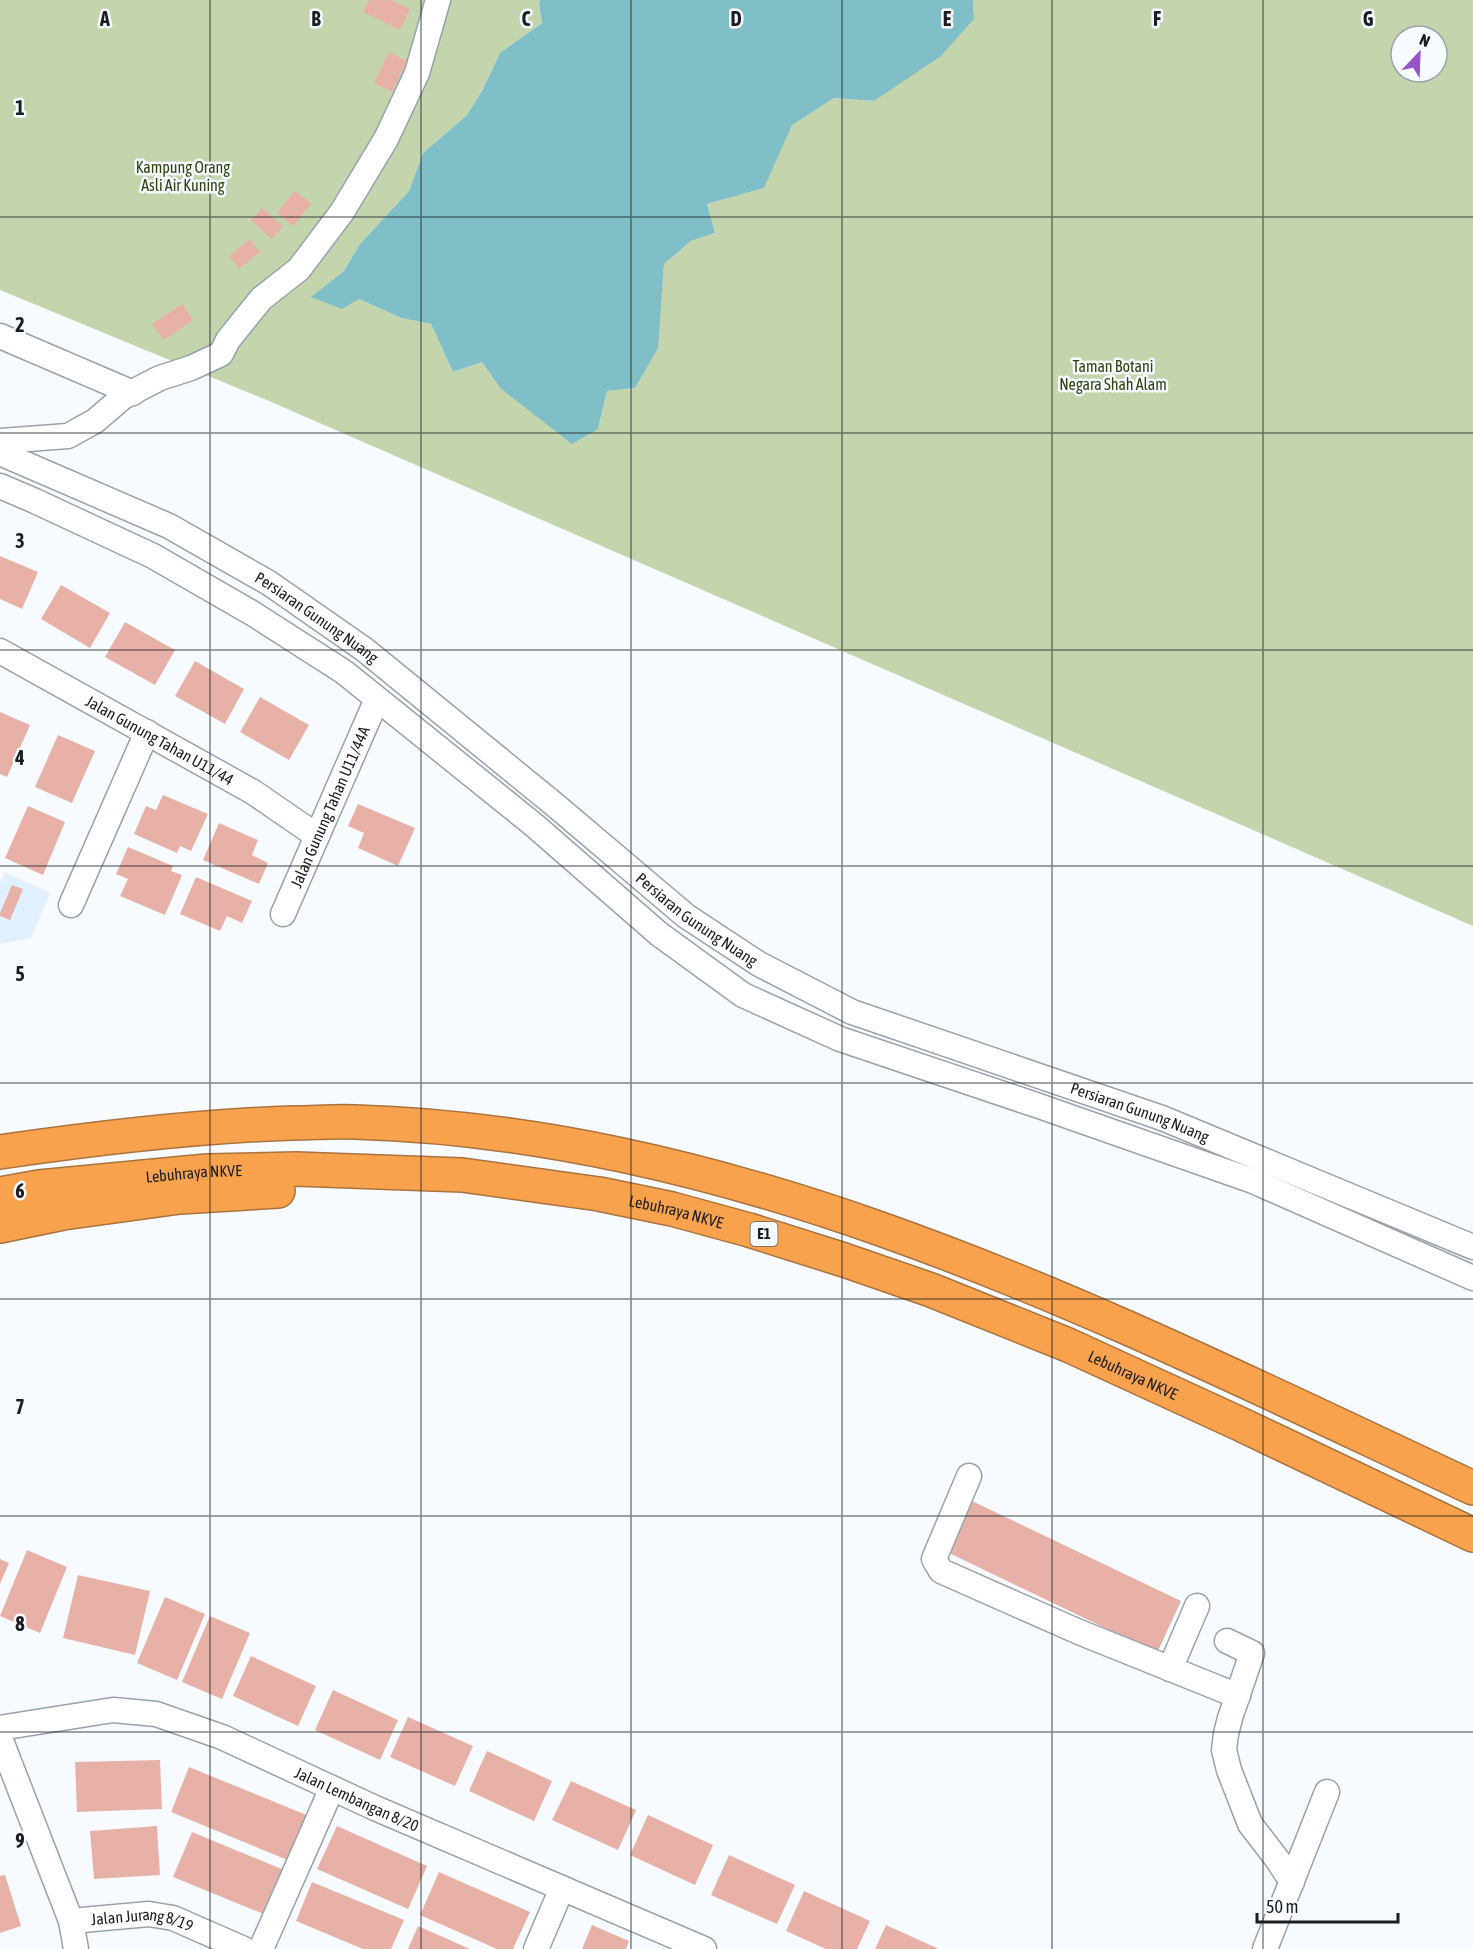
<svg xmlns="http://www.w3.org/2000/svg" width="1473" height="1949" viewBox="0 0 1473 1949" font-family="'Asap Condensed',sans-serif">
<rect width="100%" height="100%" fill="#f7fbff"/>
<path fill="#e0f0ff" d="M5,872L50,893L31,938L0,944V883Z"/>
<path fill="#c4d5ae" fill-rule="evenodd" d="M0,0H540L539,4L542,23L500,53L483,89L467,115L423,153L409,191L360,244L344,271L312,297L359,299L401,318L431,324L453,372L482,362L500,388L598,429L607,391L635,388L657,348L664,264L691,241L715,233L707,204L764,188L791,125L834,98L874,101L974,19L973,0H1473V926L269,401L0,290ZM1401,36H1437V72H1401Z"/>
<path fill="#80bfc7" d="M540,0H973L974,19L941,56L874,101L834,98L792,125L764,188L707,204L715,233L691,241L664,264L658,348L635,388L607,391L598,429L572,444L500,388L482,362L453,372L431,324L401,318L359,299L342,309L311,297L344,271L360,244L409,191L423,153L467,115L483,89L500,53L542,23L539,4Z"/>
<path fill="#e8b1a8" d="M369,0H391L410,9L400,30L363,12Z
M389,52L407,61L392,92L374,83Z
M295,191L311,204L293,226L277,213Z
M262,208L283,226L272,239L251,220Z
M250,239L260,252L239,269L229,256Z
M182,304L193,320L164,340L152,324Z
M0,556L38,572L22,609L0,599Z
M61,585L110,613L90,648L41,619Z
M125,622L175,650L155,685L105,657Z
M195,661L244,689L225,724L175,696Z
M260,697L309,725L289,760L240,732Z
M0,712L30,725L7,777L0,774Z
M58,735L95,751L72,803L35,787Z
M163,795L208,814L191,851L180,846L177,853L134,834L146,806L156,810Z
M358,804L415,828L398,866L358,848L364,833L348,826Z
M28,806L65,822L43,875L5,858Z
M219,823L258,840L252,855L268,863L259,884L203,860Z
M128,847L173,866L171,871L182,875L165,915L120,896L128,879L116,874Z
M196,877L252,901L242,923L227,916L220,931L180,914Z
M12,885L23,889L10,920L0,916V913Z
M972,1501L1181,1601L1157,1653L947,1552Z
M27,1550L67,1567L40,1633L0,1616Z
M0,1559L9,1563L0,1584Z
M78,1575L150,1591L135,1655L63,1638Z
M165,1597L205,1614L177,1680L137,1663Z
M210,1616L250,1633L222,1699L182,1682Z
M251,1656L316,1686L298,1726L233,1696Z
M333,1690L398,1720L380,1760L315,1730Z
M408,1717L473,1746L455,1786L390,1757Z
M487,1751L552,1781L534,1821L469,1791Z
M160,1760L162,1809L77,1812L75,1762Z
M189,1767L309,1816L290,1861L171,1812Z
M571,1781L636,1810L618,1850L552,1820Z
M648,1815L713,1845L695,1885L630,1855Z
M157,1826L160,1875L94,1879L90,1831Z
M337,1826L427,1866L408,1909L317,1869Z
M192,1832L284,1870L266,1915L173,1877Z
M729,1855L795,1885L777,1924L711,1895Z
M439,1872L530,1912L513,1949H497L420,1915Z
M5,1875L21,1926L0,1933V1876Z
M312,1882L404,1920L391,1949H363L296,1921Z
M804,1891L870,1921L857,1949H826L786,1931Z
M592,1925L629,1941L626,1949H582Z
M886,1925L939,1949H875Z
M418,1926L470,1949H408Z"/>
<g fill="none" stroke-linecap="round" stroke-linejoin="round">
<defs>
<g id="minor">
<path d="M0,336L133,393"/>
<path d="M0,441L68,436L95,421L123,397L160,378L191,368L221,354L228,340L261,299L299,269L342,212L386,139L417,73L438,0"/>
<path id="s1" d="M0,453L169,526L269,583L365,650L555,805L686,916L759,964L852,1012L1162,1118L1473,1247"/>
<path d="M0,486L35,501L153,556L252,613L344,672L534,825L659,934L743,995L840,1039L1039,1106L1253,1181L1473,1278"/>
<path id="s2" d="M0,651L253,792L317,836"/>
<path d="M71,905L147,732"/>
<path id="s3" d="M283,914L377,699"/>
<path d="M969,1476L934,1559L941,1571L1079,1632L1238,1696"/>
<path d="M1227,1641L1252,1653L1230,1718L1226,1734L1224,1750L1229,1770L1250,1824L1277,1859L1292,1882"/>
<path d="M1170,1669L1197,1606"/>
<path id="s4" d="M0,1728L113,1710L156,1714L222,1737L375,1808L704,1949"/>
<path d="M0,1738L71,1921L76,1949"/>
<path id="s5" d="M71,1921L149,1914L173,1918L244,1949"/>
<path d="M261,1949L332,1788"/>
<path d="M536,1949L562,1888"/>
<path d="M1265,1949L1327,1792"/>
</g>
<g id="highway">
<path d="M0,1152C97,1138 195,1126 293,1123C313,1123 334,1121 355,1122C756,1134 1117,1322 1473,1488"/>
<path id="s6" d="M0,1194L39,1187L207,1171L296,1169L462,1175L599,1194L672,1209L749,1230L844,1260L931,1290L1068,1345L1238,1423L1473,1535"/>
<path d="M0,1226L63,1213L180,1197L278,1191"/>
</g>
</defs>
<use href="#minor" stroke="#99a2ab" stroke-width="27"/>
<use href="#highway" stroke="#aa733e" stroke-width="36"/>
<use href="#minor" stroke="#fff" stroke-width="24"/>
<use href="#highway" stroke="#f8a24d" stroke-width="33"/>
</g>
<path fill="none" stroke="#1a1d21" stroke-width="1.5" stroke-opacity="0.55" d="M210,0V1949M421,0V1949M631,0V1949M842,0V1949M1052,0V1949M1263,0V1949M0,217H1473M0,433H1473M0,650H1473M0,866H1473M0,1083H1473M0,1299H1473M0,1516H1473M0,1732H1473"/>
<g text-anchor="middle" stroke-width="5" stroke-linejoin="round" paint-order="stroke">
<rect fill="#f7fbff" stroke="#5c6064" stroke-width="1.5" x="750.5" y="1222" width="27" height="24" rx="4.5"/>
<g font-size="15" font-weight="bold" fill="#1a1d21">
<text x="764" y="1239">E1</text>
</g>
<g font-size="16" fill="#304210" stroke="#f7fbff">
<text x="183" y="173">Kampung Orang<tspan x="183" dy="18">Asli Air Kuning</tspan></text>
<text x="1113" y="372">Taman Botani<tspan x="1113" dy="18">Negara Shah Alam</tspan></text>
</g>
<g font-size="16" fill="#1a1d21" stroke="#f7fbff">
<text dy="6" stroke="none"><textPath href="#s1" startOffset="358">Persiaran Gunung Nuang</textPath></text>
<text dy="6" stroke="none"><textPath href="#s2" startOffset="183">Jalan Gunung Tahan U11/44</textPath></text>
<text dy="6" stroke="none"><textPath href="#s3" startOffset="117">Jalan Gunung Tahan U11/44A</textPath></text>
<text dy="6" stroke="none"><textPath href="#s1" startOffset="844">Persiaran Gunung Nuang</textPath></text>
<text dy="6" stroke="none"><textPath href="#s1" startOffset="1330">Persiaran Gunung Nuang</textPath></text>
<text dy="6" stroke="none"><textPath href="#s6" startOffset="195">Lebuhraya NKVE</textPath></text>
<text dy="6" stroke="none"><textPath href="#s6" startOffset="681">Lebuhraya NKVE</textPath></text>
<text dy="6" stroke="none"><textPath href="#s6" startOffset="1167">Lebuhraya NKVE</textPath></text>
<text dy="6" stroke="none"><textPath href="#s4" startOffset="376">Jalan Lembangan 8/20</textPath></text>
<text dy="6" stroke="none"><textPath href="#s5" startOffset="72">Jalan Jurang 8/19</textPath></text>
</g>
</g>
<g font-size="20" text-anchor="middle" font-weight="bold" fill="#1a1d21" stroke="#f7fbff" stroke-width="5" stroke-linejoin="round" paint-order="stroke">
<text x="105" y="26">A</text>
<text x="316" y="26">B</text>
<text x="526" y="26">C</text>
<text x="736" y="26">D</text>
<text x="947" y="26">E</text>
<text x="1157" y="26">F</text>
<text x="1368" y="26">G</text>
<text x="20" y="115">1</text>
<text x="20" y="332">2</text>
<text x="20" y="548">3</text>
<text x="20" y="765">4</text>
<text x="20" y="981">5</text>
<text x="20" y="1198">6</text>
<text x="20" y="1414">7</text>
<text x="20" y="1631">8</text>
<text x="20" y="1848">9</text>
</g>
<g transform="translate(1419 54) rotate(23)"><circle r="28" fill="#f7fbff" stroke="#9fa2a6" stroke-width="1.5"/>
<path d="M0-4.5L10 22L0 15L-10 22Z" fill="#9754c9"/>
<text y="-9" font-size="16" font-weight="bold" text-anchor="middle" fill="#1a1d21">N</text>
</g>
<path d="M1257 1913v9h141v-9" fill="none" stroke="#1a1d21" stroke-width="3"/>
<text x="1266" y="1913" font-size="18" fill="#1a1d21" stroke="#f7fbff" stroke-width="4.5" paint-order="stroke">50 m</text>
</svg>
